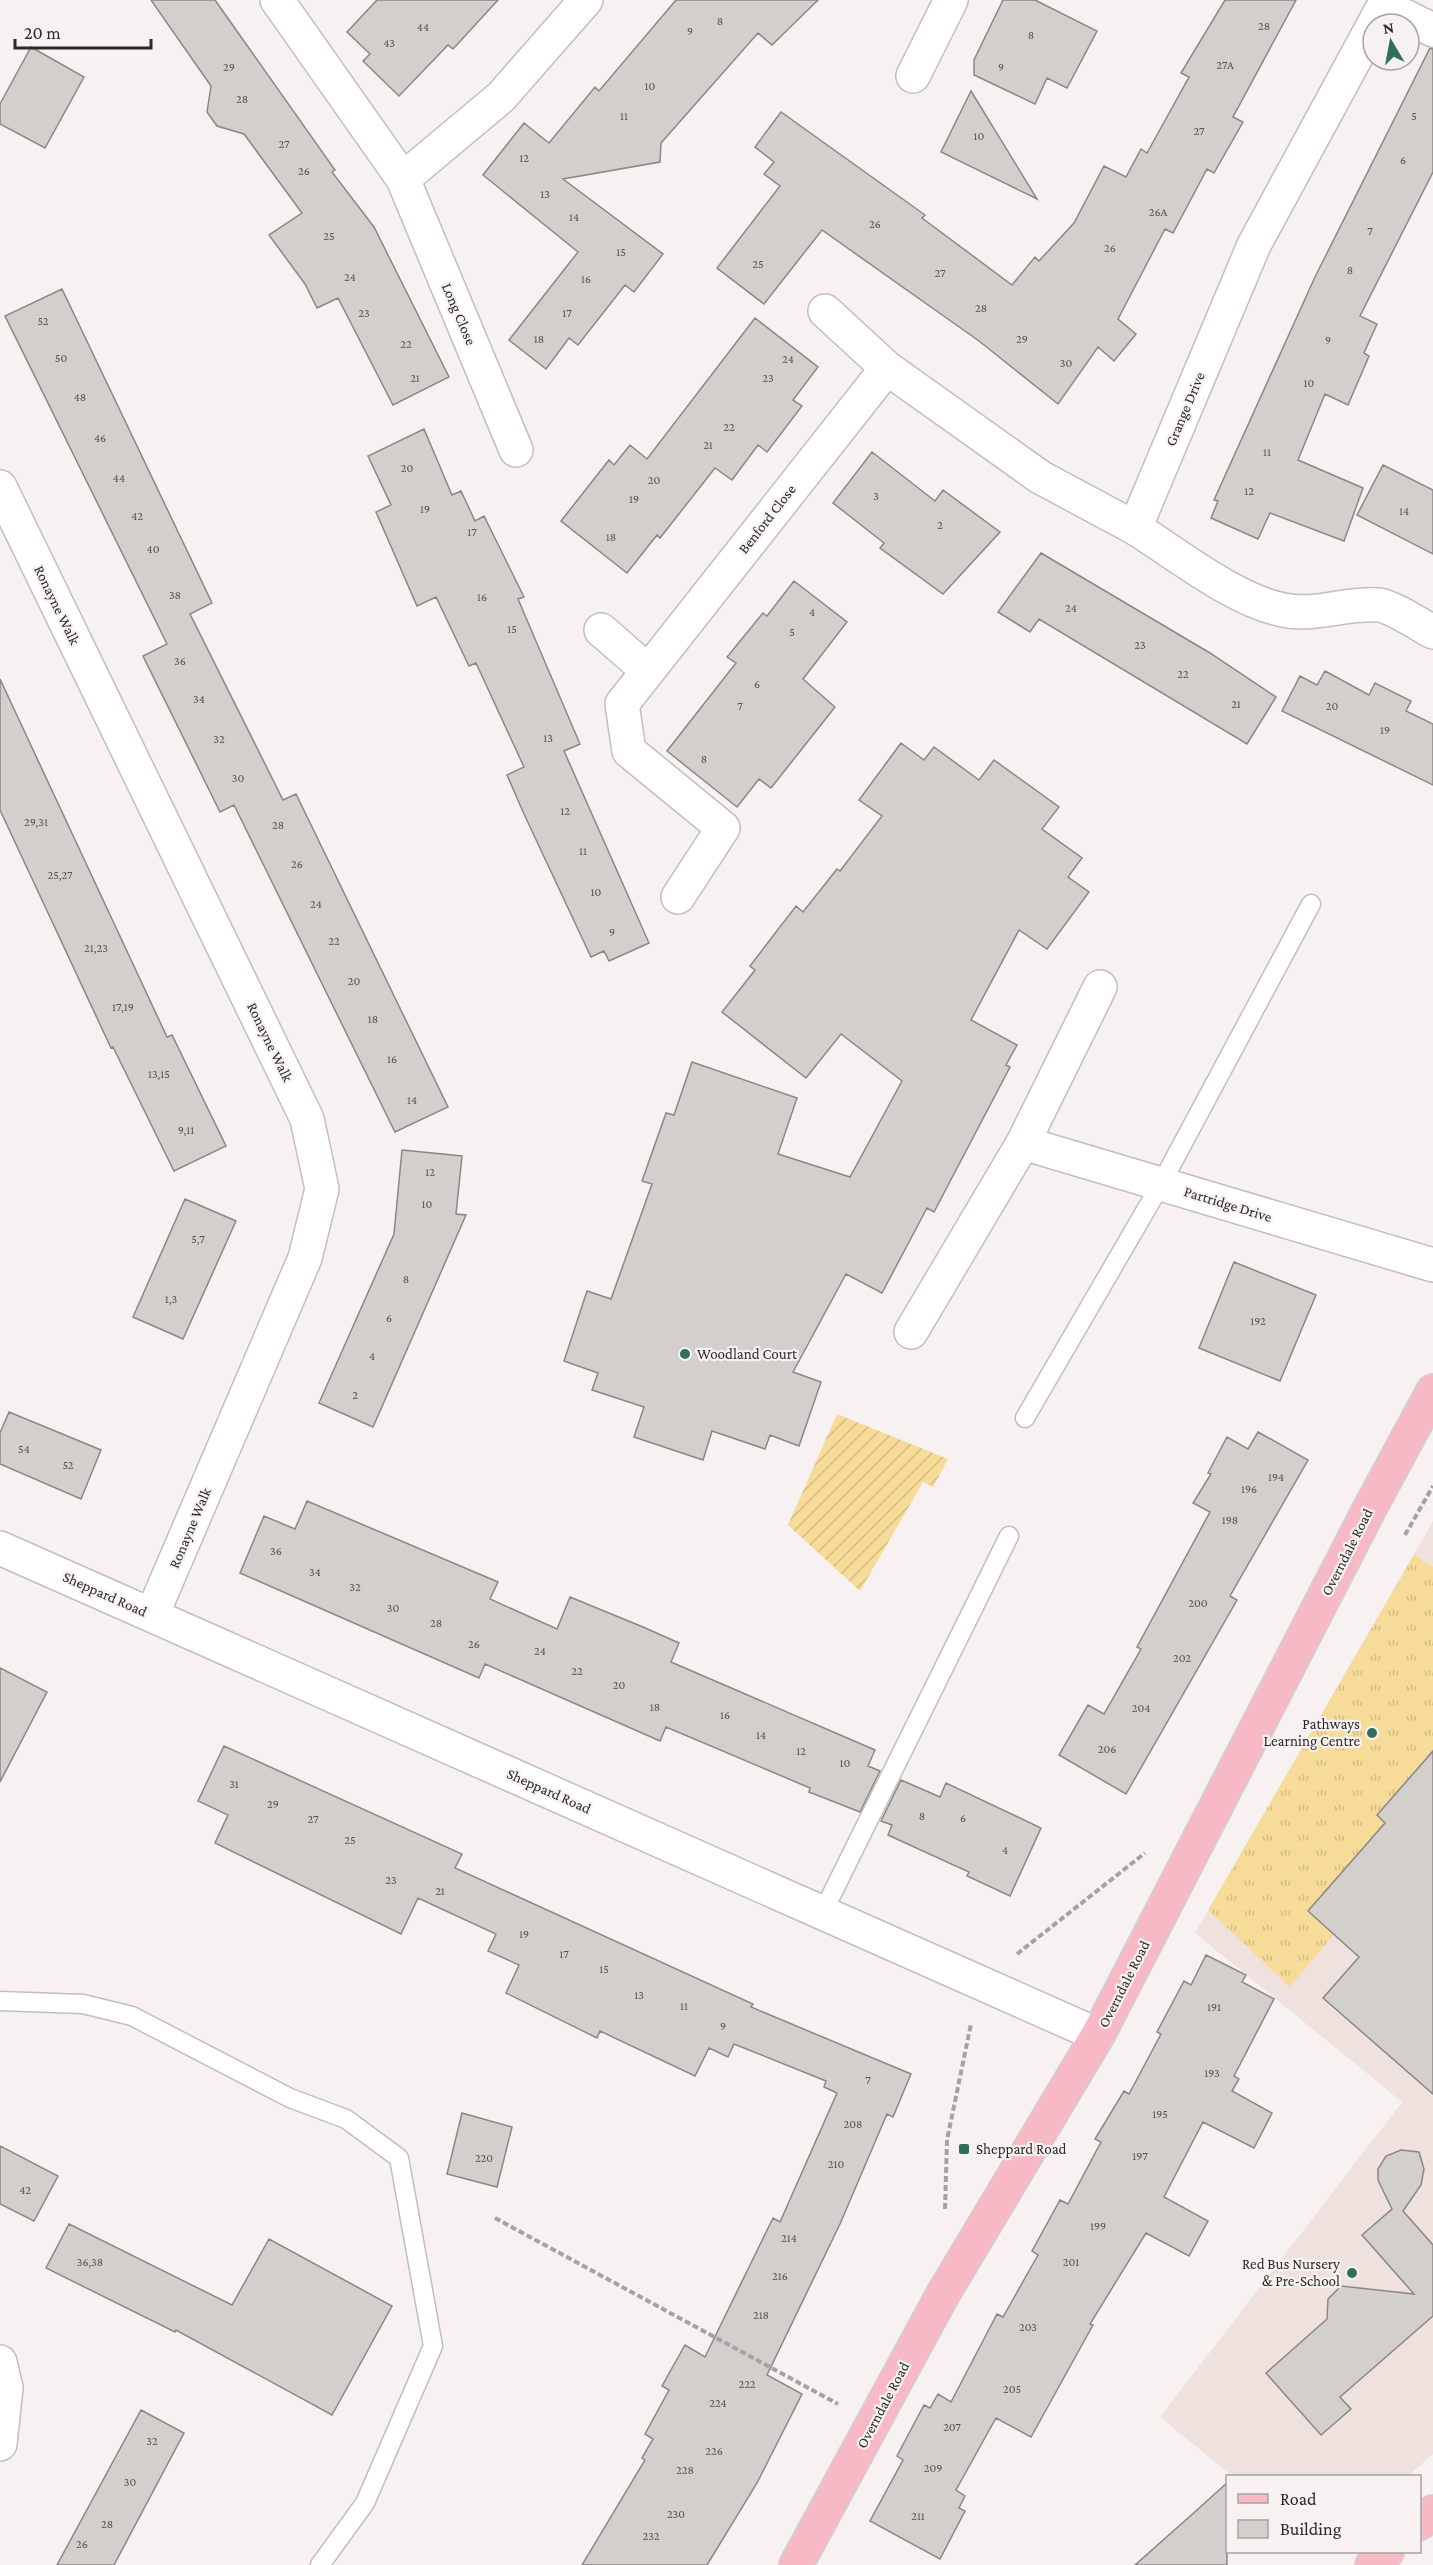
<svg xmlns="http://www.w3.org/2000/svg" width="1433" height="2565" viewBox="0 0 1433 2565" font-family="'Crimson Pro',serif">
<defs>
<pattern id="grass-tufts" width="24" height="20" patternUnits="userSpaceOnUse" patternTransform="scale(1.5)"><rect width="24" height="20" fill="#f6dc98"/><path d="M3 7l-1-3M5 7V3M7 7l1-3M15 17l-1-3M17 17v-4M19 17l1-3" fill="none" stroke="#d3bd83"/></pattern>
<pattern id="garden-furrows" width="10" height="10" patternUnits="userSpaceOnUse" patternTransform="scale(1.5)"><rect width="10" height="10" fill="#f6dc98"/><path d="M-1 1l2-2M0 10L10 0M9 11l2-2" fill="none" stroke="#d3bd83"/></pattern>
</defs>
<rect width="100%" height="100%" fill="#f7f2f1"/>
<path fill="#efe2de" d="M1433,1521V2454L1408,2476H1232L1160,2417L1402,2102L1195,1933Z"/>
<path fill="url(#grass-tufts)" d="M1414,1555L1433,1567V1751L1377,1815L1430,1862L1373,1837L1308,1911L1335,1933L1290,1987L1208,1910Z"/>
<path fill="url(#garden-furrows)" d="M837,1414L948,1459L933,1487L923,1482L860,1591L788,1525Z"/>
<path fill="#d3cfcc" stroke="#8b8785" stroke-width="1.5" d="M151,0H215L335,170L332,172L374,227L449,377L393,405L338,298L317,308L305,284L269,235L302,213L244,134L217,126L207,112L211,86Z
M377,0H498L453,49L448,45L399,96L363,61L370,54L347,32Z
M676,0H818L772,45L758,33L661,143L660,162L563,179L663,254L634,292L625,285L578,345L569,338L546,369L509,340L578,252L483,175L524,123L549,143L595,87L599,91Z
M1003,0H1035L1097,31L1067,88L1047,78L1035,104L974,75V60Z
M1225,0H1296L1233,117L1243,122L1214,173L1207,169L1173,233L1165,229L1118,319L1136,334L1114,361L1098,347L1058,404L979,341L822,230L764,304L717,268L780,186L764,174L774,162L755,147L781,112L925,215L922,218L1012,285L1035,257L1039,261L1074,223L1104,166L1126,177L1141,149L1147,153L1189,77L1181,73Z
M31,47L84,77L45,148L0,124V104Z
M1430,48L1433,49V172L1360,316L1377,324L1364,353L1369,356L1348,405L1325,394L1298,460L1363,488L1344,541L1270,513L1258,539L1211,518L1218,501L1214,500L1315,277Z
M971,91L1037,199L941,152Z
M62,289L212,603L190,614L283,800L296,794L448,1107L395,1132L234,805L220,812L143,656L167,644L5,316Z
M755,318L818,367L793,400L802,406L767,452L758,445L732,480L715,468L660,538L657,535L627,573L561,521L609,460L614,465L630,445L647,459Z
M424,429L452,495L461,491L475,521L484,516L524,597L518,599L580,744L564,751L649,943L609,961L604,951L591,957L524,814L507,775L524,767L476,663L469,666L436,597L417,606L376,512L391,505L368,456Z
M872,452L935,501L943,490L1000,532L943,594L880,548L884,543L833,503Z
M1383,465L1433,490V554L1357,515Z
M1041,553L1210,653L1276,697L1247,744L1039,619L1030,632L998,612Z
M794,581L847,622L803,679L835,707L771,788L759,779L737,807L667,751L736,663L727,657L763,613L767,616Z
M1325,671L1369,695L1375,683L1411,701L1406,711L1433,724V785L1282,711L1300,676L1317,685Z
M0,679L167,1037L172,1035L226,1146L174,1171L113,1047L111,1048L0,810Z
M901,743L924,760L934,747L979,780L994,760L1059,807L1042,829L1082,858L1068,877L1089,892L1047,949L1019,930L971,1020L1017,1045L1006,1065L1010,1067L934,1212L927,1208L882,1293L846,1274L793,1372L821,1382L799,1446L770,1435L765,1449L712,1431L703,1460L634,1437L644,1407L592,1390L598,1373L564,1361L587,1291L611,1299L652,1184L642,1181L666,1113L674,1115L692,1062L797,1098L778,1154L850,1177L902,1081L841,1034L806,1078L722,1012L755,970L750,966L796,906L803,912L837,869L840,871L882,816L859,800Z
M402,1150L462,1156L456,1214L466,1215L373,1427L319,1403L394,1234Z
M185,1199L236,1221L183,1339L133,1317Z
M1234,1262L1316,1295L1280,1381L1199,1348Z
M9,1412L101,1450L81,1499L0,1464V1433Z
M1258,1432L1308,1460L1230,1596L1237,1600L1126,1794L1059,1755L1088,1705L1104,1714L1141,1649L1137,1647L1210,1512L1193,1503L1211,1474L1208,1473L1227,1437L1248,1449Z
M307,1501L498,1582L490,1599L557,1629L570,1597L643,1627L679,1643L671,1662L875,1750L868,1766L880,1771L860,1812L809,1792L810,1788L666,1727L660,1741L485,1664L479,1678L240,1573L264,1516L295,1529Z
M0,1668L47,1692L0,1782Z
M224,1746L462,1854L455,1868L753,2004L751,2007L911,2074L893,2117L887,2114L840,2224L767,2375L802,2394L757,2483L707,2565H582L645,2460L642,2458L653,2439L645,2434L669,2390L662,2386L685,2345L705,2357L773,2218L780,2222L837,2093L824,2087L826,2081L734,2044L728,2057L709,2048L695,2076L600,2031L597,2038L506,1993L519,1965L488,1951L496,1934L418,1898L401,1934L215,1843L228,1815L198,1801Z
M1433,1751V2094L1323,1998L1359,1957L1308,1911L1385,1823L1377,1815Z
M901,1780L940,1797L946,1783L1041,1828L1010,1896L967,1876L969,1872L888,1835L892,1825L881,1821Z
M1206,1955L1246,1975L1242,1982L1274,1999L1234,2076L1239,2079L1232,2091L1272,2113L1254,2148L1203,2122L1164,2197L1208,2221L1189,2256L1146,2233L1090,2324L1093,2325L1031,2437L996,2418L956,2490L965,2496L959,2508L965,2511L940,2559L870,2521L903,2460L897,2456L924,2405L930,2408L938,2394L951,2402L997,2314L1003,2317L1038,2255L1032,2251L1060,2200L1068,2204L1101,2142L1095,2139L1124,2091L1129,2094L1161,2034L1157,2032L1184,1981L1191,1985Z
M462,2113L512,2127L497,2187L447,2174Z
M0,2146L58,2176L34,2221L0,2204Z
M1401,2150L1419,2152L1424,2169L1421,2185L1403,2211L1433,2245V2316L1340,2397L1351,2409L1321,2435L1266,2373L1327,2319L1328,2299L1341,2286L1414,2294L1362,2235L1392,2209L1378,2180V2169L1386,2156Z
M69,2224L232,2305L269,2239L392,2306L332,2415L176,2330L175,2332L46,2268Z
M141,2410L184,2433L114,2565H57Z
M1227,2483V2565H1135L1188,2518Z"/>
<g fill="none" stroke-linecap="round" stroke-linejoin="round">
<defs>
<path id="lane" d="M1025,1418L1161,1184L1311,904
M823,1912L1009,1536
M0,2001L83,2004L132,2016L290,2098L346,2119L399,2158L433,2346L365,2503L320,2565"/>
<path id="street" d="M277,0L403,179
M1387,0L1254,245L1135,528C1178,555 1234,600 1283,610C1316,617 1347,602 1379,605C1393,607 1420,625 1433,632
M1384,6L1433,30
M913,76L951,0
M825,311L887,368L1040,477L1135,528
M516,450L403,179L501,97L586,0
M0,487L307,1119L322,1189L305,1258L152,1615
M601,630L648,671
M678,897L723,828L629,751L622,704L887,368
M1023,1143L1433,1265
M911,1332L1023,1143L1100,987
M0,1548L1098,2035
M0,2362L6,2388L0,2444"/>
<path id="primary" d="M1420,2523L1433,2512
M796,2565L943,2294L1098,2035L1371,1506L1433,1391
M1372,2565L1387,2552"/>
</defs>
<use href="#lane" stroke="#c3bebd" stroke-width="21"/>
<use href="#street" stroke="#c3bebd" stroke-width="36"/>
<use href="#primary" stroke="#d0d0d0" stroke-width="36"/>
<path stroke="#a6a2a2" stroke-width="4" stroke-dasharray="6 3" stroke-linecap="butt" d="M1405,1535L1433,1486
M1017,1954L1145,1853
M945,2209L947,2140L971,2024
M495,2218L838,2404"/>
<use href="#lane" stroke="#fff" stroke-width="18"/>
<use href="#street" stroke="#fff" stroke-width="33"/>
<use href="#primary" stroke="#f8b9c6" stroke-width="33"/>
</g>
<g fill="#306f5c" stroke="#f7f2f1" stroke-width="2">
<circle cx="685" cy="1354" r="6"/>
<circle cx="1372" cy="1733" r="6"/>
<rect x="958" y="2143" width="12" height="12" rx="3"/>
<circle cx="1352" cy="2273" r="6"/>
</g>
<g text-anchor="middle" stroke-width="4.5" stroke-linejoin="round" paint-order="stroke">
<g font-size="12" fill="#555252">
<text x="720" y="25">8</text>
<text x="1264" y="30">28</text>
<text x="423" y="31">44</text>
<text x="690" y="35">9</text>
<text x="1031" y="39">8</text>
<text x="389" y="47">43</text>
<text x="1225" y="69">27A</text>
<text x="229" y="71">29</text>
<text x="1001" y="71">9</text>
<text x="650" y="90">10</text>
<text x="242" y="103">28</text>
<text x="624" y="120">11</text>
<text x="1414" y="120">5</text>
<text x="1199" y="135">27</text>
<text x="979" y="140">10</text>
<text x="284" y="148">27</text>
<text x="524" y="162">12</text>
<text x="1403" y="164">6</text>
<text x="304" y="175">26</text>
<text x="545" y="198">13</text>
<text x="1158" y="216">26A</text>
<text x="574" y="221">14</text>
<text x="875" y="228">26</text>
<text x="1370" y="235">7</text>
<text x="329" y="240">25</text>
<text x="1110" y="252">26</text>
<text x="621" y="256">15</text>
<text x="758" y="268">25</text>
<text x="1350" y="274">8</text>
<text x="940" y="277">27</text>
<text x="350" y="281">24</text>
<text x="586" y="283">16</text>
<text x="981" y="312">28</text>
<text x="364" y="317">23</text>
<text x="567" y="317">17</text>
<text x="43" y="325">52</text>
<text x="539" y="343">18</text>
<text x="1022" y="343">29</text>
<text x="1328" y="344">9</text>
<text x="406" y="348">22</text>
<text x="61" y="362">50</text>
<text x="788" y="363">24</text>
<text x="1066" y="367">30</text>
<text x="415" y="382">21</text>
<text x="768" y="382">23</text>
<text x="1309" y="387">10</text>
<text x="80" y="401">48</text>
<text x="729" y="431">22</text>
<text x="100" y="442">46</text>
<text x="708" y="449">21</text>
<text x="1267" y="456">11</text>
<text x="407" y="472">20</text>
<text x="119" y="482">44</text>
<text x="654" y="484">20</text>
<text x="1249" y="495">12</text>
<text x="876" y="500">3</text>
<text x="634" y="503">19</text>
<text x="425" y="513">19</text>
<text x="1404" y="515">14</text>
<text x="137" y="520">42</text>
<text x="940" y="529">2</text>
<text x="472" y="536">17</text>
<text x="611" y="541">18</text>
<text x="153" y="553">40</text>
<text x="175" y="599">38</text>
<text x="482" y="601">16</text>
<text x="1071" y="612">24</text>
<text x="812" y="616">4</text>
<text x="512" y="633">15</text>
<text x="792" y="636">5</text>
<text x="1140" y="649">23</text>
<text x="180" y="665">36</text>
<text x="1183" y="678">22</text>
<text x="757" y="688">6</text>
<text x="199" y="703">34</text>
<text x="1236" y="708">21</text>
<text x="740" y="710">7</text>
<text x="1332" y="710">20</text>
<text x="1385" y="734">19</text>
<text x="548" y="742">13</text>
<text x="219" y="743">32</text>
<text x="704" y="763">8</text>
<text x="238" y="782">30</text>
<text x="565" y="815">12</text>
<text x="36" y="826">29,31</text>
<text x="278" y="829">28</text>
<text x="583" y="855">11</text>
<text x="297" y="868">26</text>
<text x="60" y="879">25,27</text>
<text x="596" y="896">10</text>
<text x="316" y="908">24</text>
<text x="612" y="936">9</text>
<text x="334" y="945">22</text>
<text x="96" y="952">21,23</text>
<text x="354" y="985">20</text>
<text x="123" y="1011">17,19</text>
<text x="373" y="1023">18</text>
<text x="392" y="1063">16</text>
<text x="159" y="1078">13,15</text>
<text x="412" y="1104">14</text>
<text x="186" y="1134">9,11</text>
<text x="430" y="1176">12</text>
<text x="427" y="1208">10</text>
<text x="198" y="1243">5,7</text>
<text x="406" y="1283">8</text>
<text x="171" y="1303">1,3</text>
<text x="389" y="1322">6</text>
<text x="1258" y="1325">192</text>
<text x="372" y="1360">4</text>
<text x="355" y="1399">2</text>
<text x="24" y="1453">54</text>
<text x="68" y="1469">52</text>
<text x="1276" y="1481">194</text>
<text x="1249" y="1493">196</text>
<text x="1230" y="1524">198</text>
<text x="276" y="1555">36</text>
<text x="315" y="1576">34</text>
<text x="355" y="1591">32</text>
<text x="1198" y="1607">200</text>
<text x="393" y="1612">30</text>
<text x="436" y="1627">28</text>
<text x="474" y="1648">26</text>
<text x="540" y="1655">24</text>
<text x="1182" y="1662">202</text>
<text x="577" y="1675">22</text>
<text x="619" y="1689">20</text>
<text x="655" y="1711">18</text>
<text x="1141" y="1712">204</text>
<text x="725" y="1719">16</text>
<text x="761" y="1739">14</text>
<text x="1107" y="1753">206</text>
<text x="801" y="1755">12</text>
<text x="845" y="1767">10</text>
<text x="234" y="1788">31</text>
<text x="273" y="1808">29</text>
<text x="922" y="1820">8</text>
<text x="963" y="1822">6</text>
<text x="313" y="1823">27</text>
<text x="350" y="1844">25</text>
<text x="1005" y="1854">4</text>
<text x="391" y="1884">23</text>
<text x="440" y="1895">21</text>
<text x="524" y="1938">19</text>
<text x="564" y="1958">17</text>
<text x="604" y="1973">15</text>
<text x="639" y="1999">13</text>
<text x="684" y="2010">11</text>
<text x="1214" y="2011">191</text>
<text x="723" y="2030">9</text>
<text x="1212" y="2077">193</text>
<text x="868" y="2084">7</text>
<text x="1160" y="2118">195</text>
<text x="853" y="2128">208</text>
<text x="1140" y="2160">197</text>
<text x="484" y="2162">220</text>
<text x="836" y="2168">210</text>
<text x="25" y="2194">42</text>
<text x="1098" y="2230">199</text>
<text x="789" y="2242">214</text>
<text x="90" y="2266">36,38</text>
<text x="1071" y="2266">201</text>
<text x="780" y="2280">216</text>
<text x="761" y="2319">218</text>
<text x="1028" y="2331">203</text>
<text x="747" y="2388">222</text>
<text x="1012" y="2393">205</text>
<text x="718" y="2407">224</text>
<text x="952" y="2431">207</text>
<text x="152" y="2445">32</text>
<text x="714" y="2455">226</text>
<text x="933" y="2472">209</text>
<text x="685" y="2474">228</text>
<text x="130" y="2486">30</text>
<text x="676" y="2518">230</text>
<text x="918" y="2520">211</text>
<text x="107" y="2528">28</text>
<text x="651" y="2540">232</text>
<text x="82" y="2548">26</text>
</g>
<g font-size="15" fill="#2b2929" stroke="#f7f2f1">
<text transform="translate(459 314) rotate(67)" y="5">Long Close</text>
<text transform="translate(1185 409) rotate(-67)" y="5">Grange Drive</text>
<text transform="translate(767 519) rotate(-52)" y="5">Benford Close</text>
<text transform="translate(57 605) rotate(64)" y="5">Ronayne Walk</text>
<text transform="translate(270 1042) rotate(64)" y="5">Ronayne Walk</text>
<text transform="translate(1228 1204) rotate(17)" y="5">Partridge Drive</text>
<text transform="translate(190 1528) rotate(-67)" y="5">Ronayne Walk</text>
<text transform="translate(1347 1552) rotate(-63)" y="5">Overndale Road</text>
<text transform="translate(105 1594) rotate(24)" y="5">Sheppard Road</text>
<text transform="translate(549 1791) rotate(24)" y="5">Sheppard Road</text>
<text transform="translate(1124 1984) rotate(-63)" y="5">Overndale Road</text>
<text transform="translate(883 2405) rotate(-62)" y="5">Overndale Road</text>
</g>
<g font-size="15" fill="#2b2929" stroke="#f7f2f1" text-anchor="start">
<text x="697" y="1359">Woodland Court</text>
<text x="1360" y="1729" text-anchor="end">Pathways<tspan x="1360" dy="17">Learning Centre</tspan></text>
<text x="976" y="2154">Sheppard Road</text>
<text x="1340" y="2269" text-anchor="end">Red Bus Nursery<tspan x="1340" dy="17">&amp; Pre-School</tspan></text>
</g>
</g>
<rect x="1226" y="2475" width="195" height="78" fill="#f7f2f1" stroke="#a5a2a1" stroke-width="1.5"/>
<rect x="1238" y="2494" width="30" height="9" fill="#f8b9c6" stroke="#a5a2a1" stroke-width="1.5"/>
<text x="1280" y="2505" font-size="18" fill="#2b2929">Road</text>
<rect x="1238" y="2520" width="30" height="18" fill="#d3cfcc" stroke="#a5a2a1" stroke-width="1.5"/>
<text x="1280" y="2535" font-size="18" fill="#2b2929">Building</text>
<g transform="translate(1391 42) rotate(350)"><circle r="28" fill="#f7f2f1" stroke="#a5a2a1" stroke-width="1.5"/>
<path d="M0-4.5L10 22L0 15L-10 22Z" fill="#306f5c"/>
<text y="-9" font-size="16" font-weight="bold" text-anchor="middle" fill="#2b2929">N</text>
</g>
<path d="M15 39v9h136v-9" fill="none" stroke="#2b2929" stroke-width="3"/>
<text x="24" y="39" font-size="18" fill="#2b2929" stroke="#f7f2f1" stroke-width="4.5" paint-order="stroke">20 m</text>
</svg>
